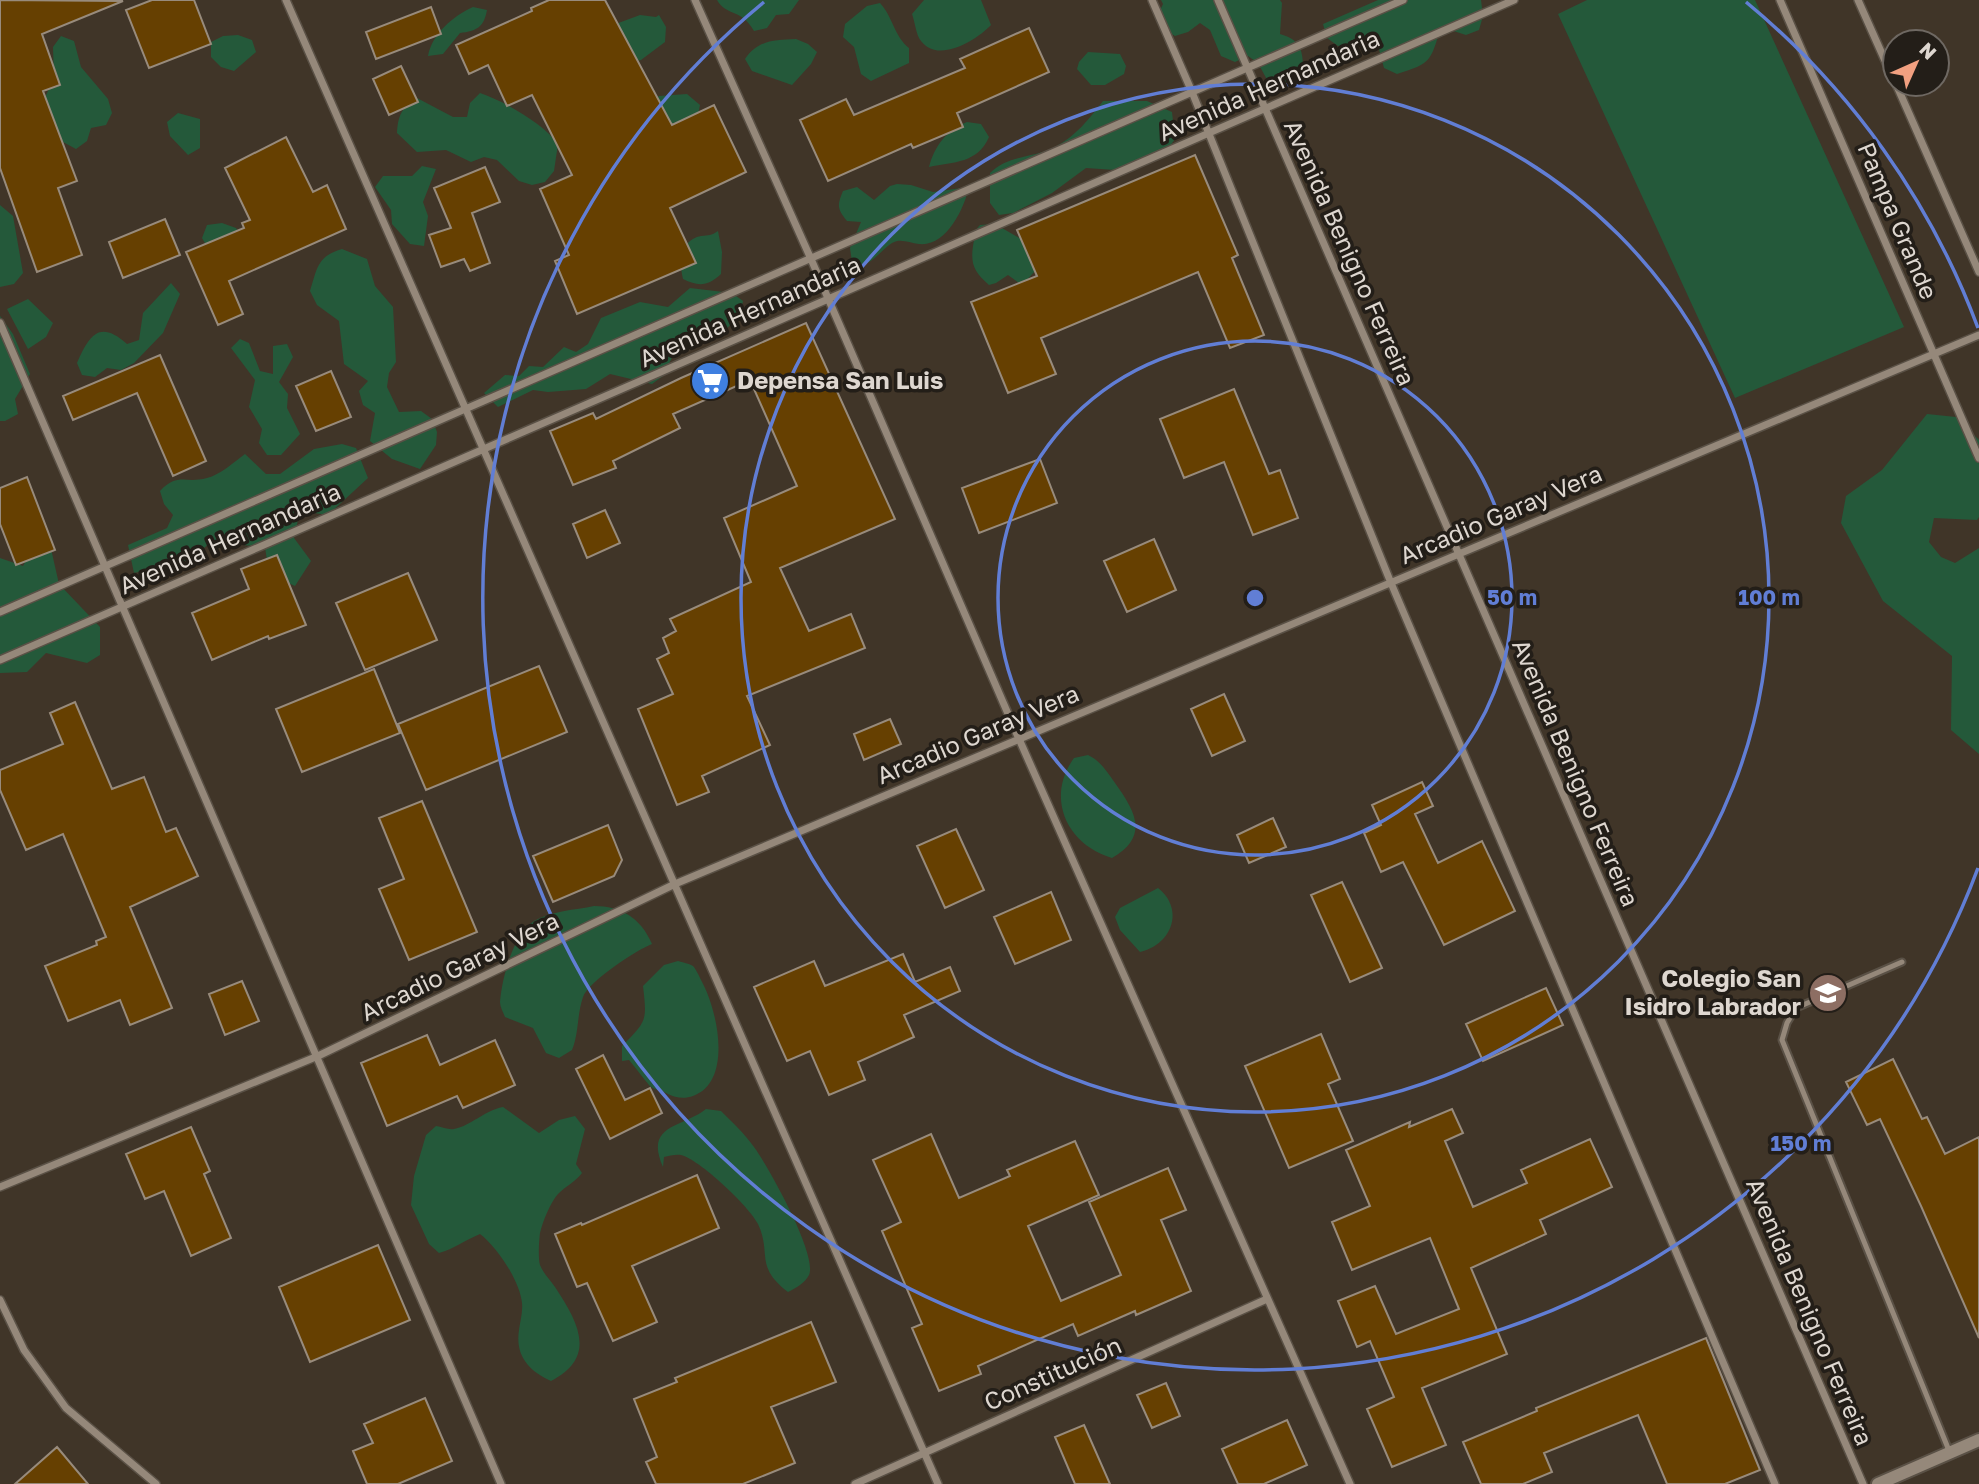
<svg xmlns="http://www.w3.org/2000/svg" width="1979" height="1484" viewBox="0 0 1979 1484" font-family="'Golos Text',sans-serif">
<rect width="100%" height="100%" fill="#403528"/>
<path fill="#24593a" d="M717,0H799L789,14L776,15L767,28L754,31C741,8 727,17 717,0Z
M924,0H981L991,25C977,40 938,64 921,41C916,35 915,22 912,14Z
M1161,0H1280L1282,3L1280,34C1297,39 1302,46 1303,63L1285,84L1271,87L1258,63L1248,56L1235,62L1221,56L1210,30L1200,23L1188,32L1175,36L1163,29L1157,17L1163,4Z
M1378,0H1481L1483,16L1479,30L1466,35L1441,27C1430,62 1432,63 1397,74L1384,68L1377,42L1338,46L1327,38L1323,24Z
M1587,0H1755L1904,327L1735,398L1558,14Z
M880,3C893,17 894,36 909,48V63L871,81L861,74L854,47L843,37L845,24L867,6Z
M473,7L487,10C484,27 477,31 460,33L443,54L428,56C432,34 453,16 473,7Z
M640,15L656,17L659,15L666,27L665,42L641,60L628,63L613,25Z
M238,35L252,40L256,52L234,71L221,67L211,57V42L223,36Z
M61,36L74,41L81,67L108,99L112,113L106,125L91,128L87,141L76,149L63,142L56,129L36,117L54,78L53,47Z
M796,39L808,44L817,52L811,64L792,85L752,71L745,59C758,40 774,40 796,39Z
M1088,52L1120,54L1126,66L1124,74L1105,85H1091L1077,69L1079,62Z
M480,93C504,101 544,124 558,144L554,171L545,182L532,185L519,181L497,160L484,157L471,162L446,150L417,152L397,133C398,115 402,107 417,98L453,117H467L470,103Z
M687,94L700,105L697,119L656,126L647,104L659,96Z
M1103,101H1147L1172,112L1175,139L1167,150L1143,164L1115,170L1086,168L1052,193L1013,213L999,215L990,203V173C1008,155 1034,158 1055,147C1076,136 1089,119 1103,101Z
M178,113L200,119V148L188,155L170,136L167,122Z
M967,122L981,124L989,137C978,163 954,162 929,167C935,145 946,131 967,122Z
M422,166L436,169L423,202L428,216L424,246L410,244L392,224L391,210L375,187L383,176H412Z
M897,184L911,185L933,192L969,187C964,209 946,247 919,244C909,243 901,238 892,243C879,251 868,272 852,262L850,248L861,222L847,221C837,209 837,205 843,191L857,187L874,200L890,186Z
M0,205L13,216L23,273L14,284L0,287Z
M222,223L236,228L249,249L223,274L202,238L207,225Z
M995,224L1021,239L1035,271L1025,282L1019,283L1008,275L996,283L989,285C972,270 970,262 974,240C975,233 975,230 980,225Z
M718,231L722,252L721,274C708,286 699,287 683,279C679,263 680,240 701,236C709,235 711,236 718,231Z
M342,249L367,259L375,286L393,307L396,362L389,373L387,387L399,412L421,411L432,419L437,432L436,445L420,469L392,459L370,441L375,413L363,405L359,391L368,381L344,364L339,321L317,305L310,291C317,269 317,256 342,249Z
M171,283L180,294L163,333L134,363L121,370L107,368L95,377L82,375L77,363C89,336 99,319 127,344L139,340L143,313Z
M690,288L732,293L743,301L740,314L722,334L693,332L681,339L663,376L652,384L610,374L586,389L548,392L533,390L498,407L484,393L505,375L519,376L529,366L543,367L564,347L576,352L588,344L601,318L640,302L668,307Z
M28,299L53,323L46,337L28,349L7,309Z
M0,316L13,334L30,374L15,399L18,414L5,421H0Z
M240,339L249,343L260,371L273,374V346L287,344L293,357L279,382L288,394L287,408L300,434L281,455H267L259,443L262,429L249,407L255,380L231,348Z
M1927,414L1956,417L1979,440V517L1977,520L1934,518L1929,542L1941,557L1955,563L1979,548V754L1951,730L1952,656L1883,601L1841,523L1846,496L1882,470Z
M342,444L356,448L368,478L328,515L300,511L294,538L311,561L295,586L269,574L265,547L211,542L190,560L134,573L128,545L167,528L173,515L164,504L160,491C178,472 185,484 207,478C220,475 234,462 245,454L266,474H280L314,449Z
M49,540L59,584L100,627V655L87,663L46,653L27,672L0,673V558L23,566L36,542Z
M1088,755C1101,761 1107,772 1115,783C1135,811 1150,836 1112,858C1067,845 1045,798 1074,758Z
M1158,888C1185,909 1172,945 1140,952L1120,930L1115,917L1120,908Z
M594,906C621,906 641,918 652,944C636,950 588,982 583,997C577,1014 579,1033 572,1050L559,1058L546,1053L533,1028L505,1017C503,1012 500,1007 500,1002C502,978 513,934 534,921C551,911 575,910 594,906Z
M678,961C682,962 690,964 693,966C696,969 699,976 701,980C717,1008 734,1081 693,1096C685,1099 675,1098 668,1094C662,1090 653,1090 649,1085C642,1077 636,1068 629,1060L622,1061V1046C647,1021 647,1021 643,986L664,965Z
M503,1107L539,1133L559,1120L575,1116L585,1129L576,1164L582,1173C575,1182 566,1186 558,1194C550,1203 543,1221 540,1233C539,1241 538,1258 540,1265C543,1273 551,1281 555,1287C578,1322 598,1357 551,1381C529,1371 515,1356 519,1330C520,1322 523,1312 522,1303C520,1281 497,1247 480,1234C465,1240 454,1249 439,1253L429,1244L411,1205L414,1176L426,1135L436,1126C442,1127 449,1130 454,1129C471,1126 483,1111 503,1107Z
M706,1109L721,1111C732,1122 745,1134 754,1147C768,1166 818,1255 809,1275C805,1283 796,1288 788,1292C754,1266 772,1254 758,1224C750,1207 699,1159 681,1155C676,1154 669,1156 664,1157L663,1167C644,1124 682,1128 706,1109Z"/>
<path fill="#664001" stroke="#988b7c" stroke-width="2" d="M0,0L123,1L42,34L60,85L43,91L77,181L58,188L82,255L37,272L0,168Z
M152,0H194L211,44L149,68L126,10Z
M549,0H605L672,125L714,105L746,172L670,208L696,263L577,314L555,261L569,255L540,189L572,175L532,95L507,106L488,65L469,74L456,45L532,11L531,8Z
M431,7L441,34L376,59L366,32Z
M1029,28L1049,72L957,113L963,127L913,148L911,144L828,181L800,120L846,99L854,115L965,68L960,59Z
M401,66L418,102L389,115L373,79Z
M286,137L313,192L327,185L346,229L229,281L243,314L218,325L186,252L244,228L242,223L250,220L225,168Z
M1195,155L1238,255L1232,258L1264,335L1230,348L1198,272L1041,338L1056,374L1008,393L971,302L1037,276L1017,230Z
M485,167L500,202L472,213L490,263L470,271L464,259L441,267L429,235L451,228L434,188Z
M165,219L180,255L123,278L109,242Z
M806,323L895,519L780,568L809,631L851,614L865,648L747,696L770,745L702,776L709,792L677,805L638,709L673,694L657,659L669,653L663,638L676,631L670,619L751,582L724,518L797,486L750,380L673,414L680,428L613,461L616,468L573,485L550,431L593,413L596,419L681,378Z
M160,355L206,461L173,476L137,393L73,420L63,396Z
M331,371L351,417L316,431L296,386Z
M1234,389L1269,474L1280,470L1298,518L1253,535L1224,462L1184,478L1160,419Z
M1040,459L1057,503L979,533L962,488Z
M27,477L55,550L16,565L0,524V488Z
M605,510L620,543L587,558L573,524Z
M1154,539L1176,590L1127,612L1104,561Z
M277,555L306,625L269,639L268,636L212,660L192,613L249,589L241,569Z
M408,573L437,640L365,670L336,603Z
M539,666L567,732L426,790L398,724Z
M374,669L400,733L302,772L276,709Z
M1224,694L1245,741L1212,756L1191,709Z
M75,702L112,789L144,777L166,832L176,828L198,876L130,907L172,1008L130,1025L120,1000L68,1021L45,966L97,945L96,941L106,937L63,834L26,850L0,790V770L63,744L50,713Z
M890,719L901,744L864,760L854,734Z
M1422,782L1433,806L1415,814L1438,863L1482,841L1515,911L1444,945L1403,862L1381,872L1364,833L1381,825L1372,805Z
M422,801L477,932L409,960L379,889L404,879L379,818Z
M1273,818L1286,847L1249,863L1237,835Z
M608,825L622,860L614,876L553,902L533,856Z
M956,829L984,890L945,908L917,846Z
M1342,882L1382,968L1350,982L1311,895Z
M1051,892L1071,940L1015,964L994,917Z
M903,954L915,982L950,967L960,991L904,1015L914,1037L858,1062L865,1080L829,1095L810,1051L787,1061L754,987L814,961L825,986Z
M242,981L259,1021L225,1035L209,994Z
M1546,988L1563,1025L1483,1061L1466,1024Z
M1321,1034L1340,1079L1328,1084L1353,1141L1289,1168L1245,1066Z
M427,1035L440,1065L495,1040L515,1085L463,1108L457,1096L387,1126L361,1063Z
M603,1055L625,1100L650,1088L662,1113L610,1139L576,1069Z
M1893,1059L1922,1119L1927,1117L1945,1154L1979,1137V1338L1921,1206L1880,1119L1867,1125L1846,1082Z
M1452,1109L1463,1133L1445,1141L1473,1207L1527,1183L1521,1170L1590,1139L1612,1187L1540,1220L1546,1234L1471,1268L1507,1354L1422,1388L1446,1445L1392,1467L1367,1409L1394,1397L1370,1341L1357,1347L1338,1301L1375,1286L1396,1334L1459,1309L1430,1238L1352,1270L1332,1222L1370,1206L1346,1150L1410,1122L1409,1127Z
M191,1127L210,1171L204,1174L231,1238L191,1256L164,1191L145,1199L126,1154Z
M931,1134L959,1198L1010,1176L1007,1170L1075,1141L1099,1195L1028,1226L1061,1301L1121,1275L1089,1202L1168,1168L1186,1210L1161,1220L1191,1291L1136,1315L1135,1311L1078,1336L1073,1324L978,1366L981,1374L939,1391L912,1328L922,1324L882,1231L901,1222L873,1160Z
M697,1175L719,1228L632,1266L657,1322L613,1341L587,1283L577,1287L555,1234L581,1223L582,1225Z
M378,1245L410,1320L310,1362L279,1287Z
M811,1322L836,1382L771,1407L795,1463L743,1484H656L646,1462L657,1457L634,1399L677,1382L675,1378Z
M1706,1338L1760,1470L1725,1484H1667L1638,1415L1544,1453L1552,1472L1523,1484H1481L1463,1442L1537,1411L1536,1408Z
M1166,1383L1180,1416L1152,1428L1137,1395Z
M425,1398L452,1461L398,1484H367L353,1451L373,1443L364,1424Z
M1287,1420L1307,1465L1264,1484H1238L1222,1449Z
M1084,1425L1110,1484H1075L1055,1437Z
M57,1447L88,1484H15Z"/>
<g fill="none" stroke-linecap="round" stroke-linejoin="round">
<defs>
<path id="service" d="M1902,962L1796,1008L1787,1023L1782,1040L1950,1453"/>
<path id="minor" d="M286,0L938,1484
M695,0L811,259L1019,739L1350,1484
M1152,0L1192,92L1391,583L1775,1484
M1218,0L1863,1484
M1780,0L1979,458
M1858,0L1895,83
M1896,84L1979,272
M0,323L501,1484
M0,612L1403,0
M0,660L1514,0
M0,1187L318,1056L675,884L1979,335
M0,1300L24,1350L66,1408L156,1484
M855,1484L1267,1299"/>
<path id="tertiary" d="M1878,1484L1979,1440"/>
</defs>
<use href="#service" stroke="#5a5146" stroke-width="9"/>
<use href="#minor" stroke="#5a5146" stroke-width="10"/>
<use href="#tertiary" stroke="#5a5146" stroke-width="16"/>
<use href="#service" stroke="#95887a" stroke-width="5"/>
<use href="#minor" stroke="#95887a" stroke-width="7"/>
<use href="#tertiary" stroke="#95887a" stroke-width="12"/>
</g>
<g fill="none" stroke="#617ed5" stroke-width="3.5">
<circle cx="1255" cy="598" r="257"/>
<circle cx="1255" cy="598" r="514"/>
<path d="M1978 868A772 772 0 1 1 764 2M1746 2A772 772 0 0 1 1978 328"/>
</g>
<defs>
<symbol id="supermarket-disc" viewBox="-11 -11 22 22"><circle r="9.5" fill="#3f7fe0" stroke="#231e18"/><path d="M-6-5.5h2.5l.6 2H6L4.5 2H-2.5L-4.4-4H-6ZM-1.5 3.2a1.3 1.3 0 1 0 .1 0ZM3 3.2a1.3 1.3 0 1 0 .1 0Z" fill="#fff"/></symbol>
<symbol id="school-disc" viewBox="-11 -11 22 22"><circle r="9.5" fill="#8d6e63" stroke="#231e18"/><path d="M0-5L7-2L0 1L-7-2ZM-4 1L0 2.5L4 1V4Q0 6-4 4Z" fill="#fff"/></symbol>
</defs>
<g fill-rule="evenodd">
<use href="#supermarket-disc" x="688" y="359" width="44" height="44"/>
<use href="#school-disc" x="1806" y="971" width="44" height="44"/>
</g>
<g text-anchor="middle" stroke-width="7" stroke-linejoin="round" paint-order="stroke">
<g font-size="24" fill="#ded7d0" stroke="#231e18">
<text transform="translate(1269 86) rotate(-24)" y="8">Avenida Hernandaria</text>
<text transform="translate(1897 221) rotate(67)" y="8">Pampa Grande</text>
<text transform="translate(1349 253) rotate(66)" y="8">Avenida Benigno Ferreira</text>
<text transform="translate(750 312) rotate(-24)" y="8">Avenida Hernandaria</text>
<text transform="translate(1501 515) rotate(-23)" y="8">Arcadio Garay Vera</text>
<text transform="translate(230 539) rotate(-24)" y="8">Avenida Hernandaria</text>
<text transform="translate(978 735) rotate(-23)" y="8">Arcadio Garay Vera</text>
<text transform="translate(1575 773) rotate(67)" y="8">Avenida Benigno Ferreira</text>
<text transform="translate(460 967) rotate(-26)" y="8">Arcadio Garay Vera</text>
<text transform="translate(1809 1312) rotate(67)" y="8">Avenida Benigno Ferreira</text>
<text transform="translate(1053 1374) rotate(-24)" y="8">Constitución</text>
</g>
<g font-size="24" font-weight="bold" fill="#ded7d0" stroke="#231e18" text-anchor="start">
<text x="737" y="389">Depensa San Luis</text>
<text x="1801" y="987" text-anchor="end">Colegio San<tspan x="1801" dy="28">Isidro Labrador</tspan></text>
</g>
</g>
<circle cx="1255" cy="598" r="10" fill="#617ed5" stroke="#231e18" stroke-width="3.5"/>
<g font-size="21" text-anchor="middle" font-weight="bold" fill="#617ed5" stroke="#231e18" stroke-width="7" stroke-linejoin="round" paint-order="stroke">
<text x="1512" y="605">50 m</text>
<text x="1769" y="605">100 m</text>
<text x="1801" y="1151">150 m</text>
</g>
<g transform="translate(1916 63) rotate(45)"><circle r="33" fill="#231e18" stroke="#6e6862" stroke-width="2"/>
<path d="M0-5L12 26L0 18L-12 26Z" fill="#f2a080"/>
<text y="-10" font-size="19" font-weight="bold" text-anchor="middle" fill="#ded7d0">N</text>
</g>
</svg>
